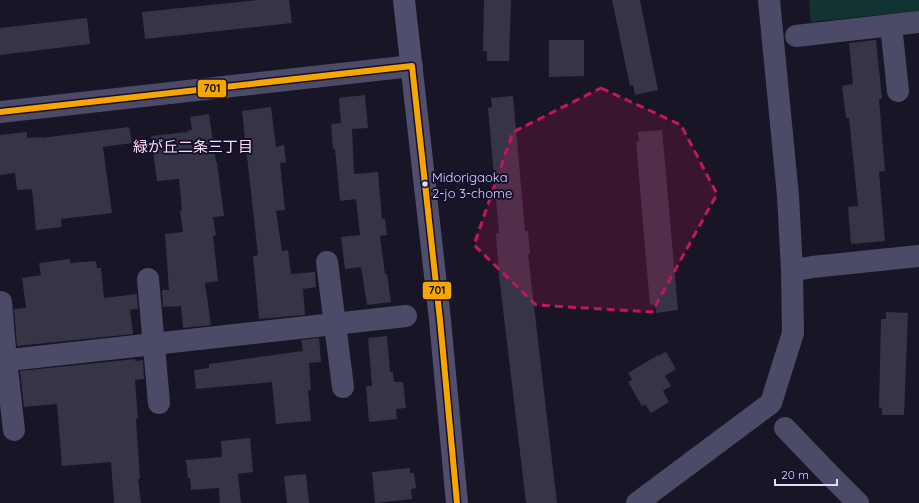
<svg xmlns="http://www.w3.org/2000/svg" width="919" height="503" viewBox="0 0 919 503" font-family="Quicksand,'Noto Sans JP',sans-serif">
<rect width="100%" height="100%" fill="#181526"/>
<path fill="#133232" d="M809,0H919V11L811,22Z"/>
<path fill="#373447" d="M258,0H289L292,23L145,39L142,12Z
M484,0H511L509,61H487V51H483Z
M612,0H640L658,90L635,95L633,85L630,86Z
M87,18L90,44L0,55V28Z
M549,40H584V76L549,77Z
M876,40L882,99H879L885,171L879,172L885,241L851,244L848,207L858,206L849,118H846L842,86L853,84L849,43Z
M365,95L368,128L352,129L354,174L378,172L382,219H385L387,235L380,236L385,274H387L391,302L367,305L361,267L345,269L341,237L360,235L356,199L340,201L335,149H333L331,124L341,123L339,98Z
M513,96L525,231H528L530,254L528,255L557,503H526L499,275L496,234L499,233L488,108L492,107L491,98Z
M271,107L276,147L284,145L286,162L280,163L285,210L276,211L282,251L288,250L291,274L315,272L316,287L303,289L305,315L259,319L253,256L258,255L242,111Z
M209,114L216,162H217L224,216L213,217L216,235L213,236L218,281L205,283L211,325L183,328L181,306L163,307L162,290H169L165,234L183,232L180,211H182L179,179L157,181L151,136L188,132V130H192L190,117Z
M129,127L132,143L103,147L112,213L61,219L62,227L36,230L32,189L17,190L15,173L0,175V135L27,132V138L41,137V138Z
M662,130L678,310L656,313L655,304L650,305L636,142L639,141L638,132Z
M70,259V263L96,261L97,268H101L104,298L137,294L138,309L130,310L133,334L17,346L14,309L26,308L22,278L41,275L39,263Z
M886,312L908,313L904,415H882V408L879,407L881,319H886Z
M387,336L390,372H393L394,382H403L406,408L396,409L397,419L369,422L366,386H372L368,338Z
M319,338L321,362L309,363L311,390L308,391L311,421L276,424L272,382L196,389L194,370L209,368V364L303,351L301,340Z
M666,352L676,369L665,376L671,386L663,391L669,402L651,413L645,404L642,406L628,382L632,380L628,373L658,355V356Z
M135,359V361L143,360L144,379L135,380L138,419H136L140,479H138L141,503H114L111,462L62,466L57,404L24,407L20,371Z
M250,438L253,472L238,474L241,503H220L219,488L191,490L190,478H188L186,460L222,457L221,441Z
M410,468V473H414L416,488L411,489L412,499L375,503L372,472Z
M306,474L309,503H287L284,476Z"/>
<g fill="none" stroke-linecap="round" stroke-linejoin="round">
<path stroke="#4b4b67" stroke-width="22" d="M891,25L898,91
M796,36L919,22
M0,112L412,66
M327,262L343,387
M792,271L812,267L919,256
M148,279L159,403
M1,302L6,360L14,430
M0,361L406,316
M785,428L833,478L858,503
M637,503L771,403L793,333L792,271L788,196L769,0"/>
<path stroke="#4f4e6c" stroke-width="22" d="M404,0L440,320L457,503"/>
<defs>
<path id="bus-1" d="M0,112L412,66L440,320L457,503"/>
</defs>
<use href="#bus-1" stroke="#140f2c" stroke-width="9"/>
<use href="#bus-1" stroke="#f7a600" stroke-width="6"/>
</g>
<path fill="#c2185b" fill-opacity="0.2" stroke="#c2185b" stroke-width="3" stroke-dasharray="8 5" stroke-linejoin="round" d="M601,88L681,125L717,194L652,312L536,305L474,245L513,132Z"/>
<circle fill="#dedaff" stroke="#140f2c" stroke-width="1.5" cx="425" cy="184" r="3.5"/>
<g text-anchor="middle" stroke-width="4" stroke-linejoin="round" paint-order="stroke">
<g font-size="13" fill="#dedaff" stroke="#140f2c" text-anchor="start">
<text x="432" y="182">Midorigaoka<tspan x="432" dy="16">2-jo 3-chome</tspan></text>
</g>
<g font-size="15" fill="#ffdcf3" stroke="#140f2c">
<text x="193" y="152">緑が丘二条三丁目</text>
</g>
</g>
<g stroke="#140f2c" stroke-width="1.5">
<rect x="197" y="79" width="30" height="19" rx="4" fill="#f7a600"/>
<rect x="422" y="281" width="30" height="19" rx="4" fill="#f7a600"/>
</g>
<g font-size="11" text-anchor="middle" font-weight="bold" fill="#111">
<text x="212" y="92">701</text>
<text x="437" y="294">701</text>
</g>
<path d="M775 479v6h62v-6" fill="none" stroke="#dedaff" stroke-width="2"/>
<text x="781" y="479" font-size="12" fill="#dedaff" stroke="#140f2c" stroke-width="3" paint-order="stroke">20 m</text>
</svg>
